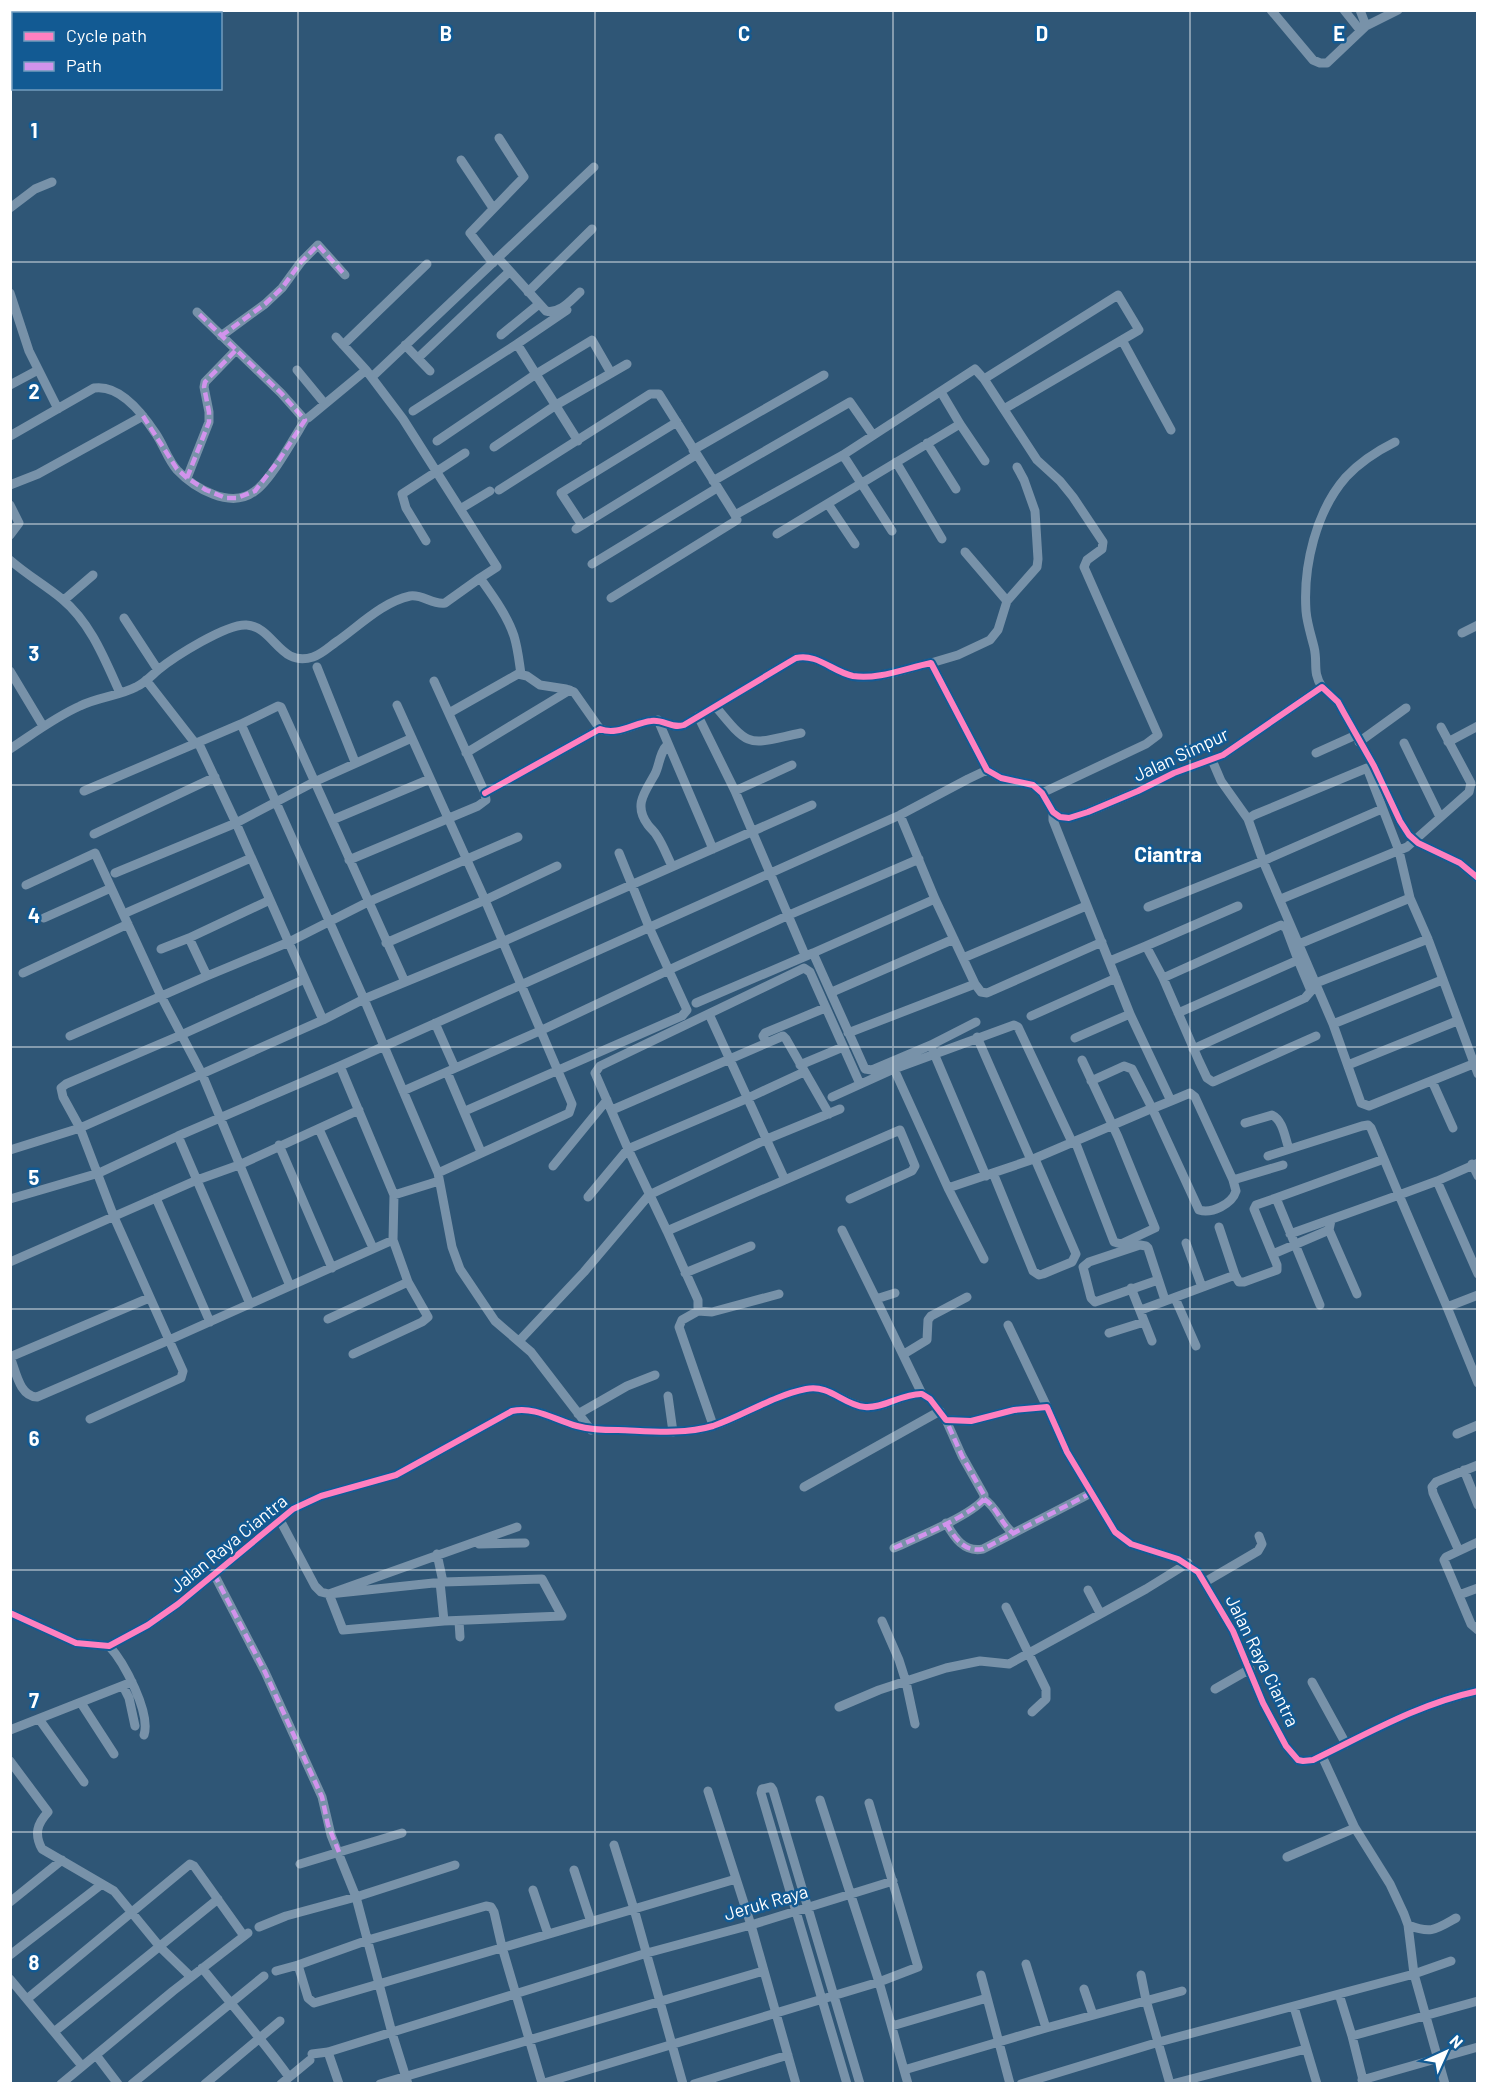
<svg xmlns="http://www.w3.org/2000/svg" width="1488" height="2094" viewBox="0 0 1488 2094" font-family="Barlow,sans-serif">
<rect width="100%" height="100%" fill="#2f5676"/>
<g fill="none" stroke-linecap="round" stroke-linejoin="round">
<path stroke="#7892a9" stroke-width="9" d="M1271,10L1313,60L1320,63H1327L1366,26L1360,10
M1344,10L1360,30
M1366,26L1398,10
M461,160L493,208
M10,208L35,189L52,182
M498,258L546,311C560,314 571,300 580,292
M493,263L470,233L524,177L499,138
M528,292L592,229
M10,293L29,351L58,409
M567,310L517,344L578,441
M501,335L539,304
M221,336L265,304L282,288L301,262L318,245L345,275
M336,337L366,370
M1122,340L1171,430
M343,345L427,264
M405,345L430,371
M418,358L510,271
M297,370L325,404
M373,376L594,167
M984,379L1118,295L1139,330L1004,409
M10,385L38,370
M941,392L960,424L985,461
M413,411L517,344
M308,418L366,370L403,419L497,567L480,578
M10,436L94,388C120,384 143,414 156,434C164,446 168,460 177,470C194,488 231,510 255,491C271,480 294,438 305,420L281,393L197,312
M437,441L536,374L592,340L611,373
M927,443L956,489
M494,447L556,405L627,364
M693,450L824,375
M843,455L892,531
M896,462L942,539
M187,478L209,422V412L204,387L205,382L236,350
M713,481L850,402L873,435
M10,485L38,474L143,416
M499,490L650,394H659L735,515L843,455L975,369L984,379L1037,460L1060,481L1073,497L1103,542L1102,549L1087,560L1084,567L1158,735L1146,744L1042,793
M828,504L855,544
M10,505L19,523L10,535
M460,509L490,491
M582,525L561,493L677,422
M576,529L696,455
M777,534L960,424
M426,541L406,508L402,494L465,453
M965,552L1007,601
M10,560C27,575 45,585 62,599C91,623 105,660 120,693
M592,564L717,488
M611,598L737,520L735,515
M64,600L93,575
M124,618L158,670
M1462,633L1478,625
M931,663L958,655L990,640L998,630L1007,601L1037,567L1038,559L1035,511L1024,480L1017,467
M317,667L355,762
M10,671L43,726
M146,680L195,743
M1322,687C1312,672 1318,663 1314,647C1311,635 1307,623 1306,611C1303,566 1316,511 1346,477C1360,462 1377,451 1395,442
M397,705L485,900L572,1104L569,1113L438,1173
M716,707C751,750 748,744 801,733
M449,713L518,674L527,676L540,685L566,689L574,692L600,729
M698,716L735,791L805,955
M658,720L713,849
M241,724L364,999L438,1173L452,1247L460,1269L495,1321L531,1352L591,1430
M198,742L236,823L323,1020
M1359,742L1406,708
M1448,742L1478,726
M1404,743L1440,817
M668,744C659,753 660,764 655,774C645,792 633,805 648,825C651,829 655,832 657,836C663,845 667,856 672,866
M10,749C33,734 55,717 80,706C98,697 119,696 136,687C145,683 151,676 158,670C174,657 227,623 247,625C274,627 280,668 313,657C322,654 329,647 336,642C358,627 382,602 410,596C423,594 432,605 445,603L480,578C492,595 507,615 514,636C518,649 519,661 521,674
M466,753L570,690
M1316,753L1356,735
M1212,760L1221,781L1248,819
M84,791L241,724L278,706L281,707L405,982
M735,791L792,765
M485,793L600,729C617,736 634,723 651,721C664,719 671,729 684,725L796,658C817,653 833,672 853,676C878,680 906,668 931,663L987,770L1001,778L1033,785L1042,793L1053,812L1060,817L1069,818L1088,812L1138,791L1174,773L1223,755L1322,687L1338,702L1344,713L1374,766L1400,821L1409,835L1418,843L1460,863L1478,878
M1053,812V820L1130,1014L1171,1101
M332,820L430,779
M94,834L215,777
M349,860L478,806L486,800L485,793L434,681
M115,873L236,823L314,782L412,738
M26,885L95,853L161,996L202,1074L290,1286
M1410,898L1428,939L1478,1074
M1281,899L1407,847L1469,792L1471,783L1441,727
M1148,907L1263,861L1382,809
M128,912L251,858
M44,918L111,888
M189,938L207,976
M386,943L485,900L557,866
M1299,944L1410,898L1399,851L1367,768L1254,815L1248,819L1263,861L1333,1024L1361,1103L1369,1106L1478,1062
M1146,946L1238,906
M161,949L189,938L270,900
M813,953L935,899
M963,958L1086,906
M1110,961L1146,946L1163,978L1199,1061L1207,1078L1213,1082L1316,1036
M673,968L789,915L919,859
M23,973L128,924
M1163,978L1281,925L1286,928L1298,960
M305,979L181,1035L66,1084L61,1088L63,1097L80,1128L114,1217L169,1340L393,1240
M1316,983L1428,939
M975,984L981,992L987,993L1102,942
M832,992L954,939
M696,1003L813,953L865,1069L872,1070L931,1045L976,1022
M1178,1013L1298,960L1311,991L1305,998L1193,1049
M709,1014L785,1180
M1031,1016L1116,978
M435,1023L455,1068
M1333,1024L1442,980
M848,1033L975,984L935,899L900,815
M70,1036L207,976L289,942L368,902L518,837
M977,1037L1031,1160
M1075,1038L1130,1014
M766,1042L763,1036L765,1033L825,1008
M933,1051L986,1176
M800,1065L843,1047
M1348,1065L1457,1021
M340,1066L394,1195L393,1240L408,1282L428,1317L422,1322L353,1354
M894,1069L948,1188L984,1259
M447,1072L481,1152
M1432,1081L1453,1128
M403,1091L542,1030L669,970
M832,1097L894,1069L1014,1025L1018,1027L1072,1142
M612,1110L783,1036L786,1039L829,1114
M465,1111L682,1016L687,1010L649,927L619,853
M1245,1123L1272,1115C1283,1120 1285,1138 1289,1149
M319,1129L373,1248
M178,1136L250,1304
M1075,1141L1114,1242L1121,1244L1155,1228L1118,1137L1082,1060
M279,1145L332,1268
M10,1150L80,1128L323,1020L364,999L502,942L812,805
M1268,1156L1362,1126L1368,1125L1371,1128L1399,1195L1437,1181L1478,1163
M1472,1164L1478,1176
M553,1166L607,1100
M993,1173L1033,1271L1039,1275L1043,1274L1072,1262L1076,1254L1035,1159
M1233,1180L1283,1165
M1437,1181L1478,1274
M948,1188L1031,1160L1148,1110C1162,1105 1176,1099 1190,1093L1195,1097L1233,1180L1236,1191C1232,1204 1212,1214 1199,1210L1152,1108L1132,1069L1124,1066L1091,1081
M394,1195L439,1181
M588,1197L628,1149L748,1098L804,1072
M156,1198L210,1322
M10,1199L99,1173L178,1136L340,1066L900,815L968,779L987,770
M850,1199L912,1171L915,1166L900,1130L667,1231L628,1149L595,1073L600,1066L804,968L810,972L860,1084
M1219,1227L1235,1275
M842,1230L876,1299
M1329,1230L1357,1294
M667,1231L698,1300V1311L682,1320L679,1327L713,1425
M1290,1234L1399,1195L1447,1307
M1186,1243L1202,1287
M1273,1254L1329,1230L1331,1220
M10,1262L197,1180L239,1165L359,1110
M685,1273L751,1246
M1158,1280L1095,1302L1091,1298L1083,1267L1089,1262L1140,1245L1146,1246L1148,1248L1165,1300
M1131,1288L1152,1341
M895,1293L876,1299L922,1394
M1478,1295L1447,1307L1478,1383
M1175,1298L1196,1346
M1320,1305L1276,1198L1384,1159
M1141,1310L1235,1275L1239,1282H1244L1277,1270V1265L1254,1209L1256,1205L1276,1198
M698,1311L712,1312L779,1294
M328,1319L408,1282
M1008,1325L1047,1407
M1109,1333L1144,1322
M519,1341L584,1272L649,1195L767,1139L840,1109
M904,1354L927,1340L928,1320L931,1316L967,1297
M10,1357C16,1371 19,1396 37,1397L169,1340L183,1371L181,1378L90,1419
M10,1357L149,1298
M668,1396L673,1432
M578,1414L627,1386L655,1375
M1457,1434L1478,1425
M1464,1470L1478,1505
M804,1487L940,1411
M984,1499C997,1507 1001,1524 1013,1533
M280,1520L315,1586L321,1592L329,1594L517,1527
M946,1523C954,1537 964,1553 983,1549L1091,1493
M1478,1542L1446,1557L1444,1560L1471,1624L1478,1630
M479,1544L525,1543
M894,1548C916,1538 970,1516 984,1499V1495L962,1456L946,1420
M1459,1551L1433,1493L1432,1487L1436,1482L1478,1465
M437,1554L443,1582
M214,1574L265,1672L322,1797L331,1835L356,1897L392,2033L408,2084
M542,1579L562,1616L444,1621L343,1630L329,1594L443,1582Z
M440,1582L444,1621
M1205,1582L1258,1551L1262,1544L1259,1536
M1088,1590L1100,1613
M1459,1595L1478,1588
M1006,1607L1046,1689V1699L1032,1712
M10,1613L76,1643L109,1646L148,1625L178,1604L293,1509L321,1496L396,1475L512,1411C535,1406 555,1420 577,1426C591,1430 604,1430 618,1430C649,1431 682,1435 713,1426C745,1415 772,1396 806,1389C830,1384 843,1405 865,1407C883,1409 903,1393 922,1394L930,1399L946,1420L971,1421L1014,1410L1047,1407L1067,1452L1115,1532L1131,1544L1178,1559L1198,1572L1233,1631L1263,1703L1286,1746L1298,1760L1303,1761L1313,1760C1367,1734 1418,1704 1478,1691
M459,1621L460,1637
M882,1621L899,1660L906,1682L915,1724
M109,1646C124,1662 151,1713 144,1735
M1312,1682L1346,1744
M123,1686L129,1698L135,1726
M1215,1689L1250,1669
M81,1703L114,1754
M839,1707L879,1690L946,1668L980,1661L1009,1664L1146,1589L1188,1563
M39,1719L84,1782
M10,1730L132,1682
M1322,1756L1355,1828L1390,1884L1404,1914L1408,1925L1414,1974L1445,2084
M10,1761L48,1812C37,1824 34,1834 42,1849L114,1891L160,1947L191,1977
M708,1791L751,1925L796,2084
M820,1800L879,1982L908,2084
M614,1845L634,1909L683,2084
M1287,1857L1355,1828
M300,1864L402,1833
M574,1870L591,1922
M533,1890L548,1934
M10,1902L62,1860
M1408,1925C1431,1934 1435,1930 1456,1918
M259,1927L286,1916L356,1897L455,1865
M10,1955L102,1884
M1026,1964L1046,2028
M298,1965L308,1998L314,2003L736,1879
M202,1968C231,2004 262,2039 289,2077
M276,1971L298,1965L368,1940L486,1906L491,1907L494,1912L502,1947L542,2083
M981,1975L1010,2084
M1141,1975L1146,2000L1170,2084
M10,1979L54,2032
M1084,1989L1093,2015
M1339,1994L1352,2036L1364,2084
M27,1999L190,1864L194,1866L244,1936
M1294,2007L1317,2084
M892,2026L987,1998
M1352,2036L1478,2001
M328,2052L339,2084
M312,2054L328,2052L647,1953L751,1925L893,1881
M96,2055L118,2084
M82,2066L54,2032L218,1899
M904,2070L1046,2028L1182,1991
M1362,2080L1478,2047
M61,2084L173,1991L248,1933
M132,2084L264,1976
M205,2084L280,2021
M281,2084L310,2060
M380,2084L763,1971
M541,2084L879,1982L918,1967L869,1803
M694,2084L788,2055
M847,2084L761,1793L762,1789L771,1787L773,1790L860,2084
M1021,2084L1159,2042L1414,1974L1451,1961
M1172,2084L1306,2049"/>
<path stroke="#d193ec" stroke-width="4.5" stroke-dasharray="9 4.5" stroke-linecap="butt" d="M221,336L265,304L282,288L301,262L318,245L345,275
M143,416L177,469L187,478L206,490L226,498H237L255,491L279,460L305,420L281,393L197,312
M187,478L209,422V412L204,387L205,382L236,350
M984,1499C997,1507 1001,1524 1013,1533
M946,1523C954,1537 964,1553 983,1549L1091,1493
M894,1548C916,1538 970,1516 984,1499V1495L962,1456L946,1420
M214,1574L265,1672L322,1797L328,1825L339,1852"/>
<defs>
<path id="cycleway" d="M485,793L600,729C617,736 634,723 651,721C664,719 671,729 684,725L796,658C817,653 833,672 853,676C878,680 906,668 931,663L987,770L1001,778L1033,785L1042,793L1053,812L1060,817L1069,818L1088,812L1138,791L1174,773L1223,755L1322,687L1338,702L1344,713L1374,766L1400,821L1409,835L1418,843L1460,863L1478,878
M10,1613L76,1643L109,1646L148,1625L178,1604L293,1509L321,1496L396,1475L512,1411C535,1406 555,1420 577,1426C591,1430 604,1430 618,1430C649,1431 682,1435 713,1426C745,1415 772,1396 806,1389C830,1384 843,1405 865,1407C883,1409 903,1393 922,1394L930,1399L946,1420L971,1421L1014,1410L1047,1407L1067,1452L1115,1532L1131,1544L1178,1559L1198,1572L1233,1631L1263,1703L1286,1746L1298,1760L1303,1761L1313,1760C1367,1734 1418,1704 1478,1691"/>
</defs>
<use href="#cycleway" stroke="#125a93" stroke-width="10"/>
<use href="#cycleway" stroke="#ff80c0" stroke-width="6"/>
</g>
<path fill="none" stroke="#fff" stroke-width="1.5" stroke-opacity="0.55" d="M298,10V2084M595,10V2084M893,10V2084M1190,10V2084M10,262H1478M10,524H1478M10,785H1478M10,1047H1478M10,1309H1478M10,1570H1478M10,1832H1478"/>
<g text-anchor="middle" stroke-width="5" stroke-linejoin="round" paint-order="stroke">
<g font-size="18" fill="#fff" stroke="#125a93">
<text transform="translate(1181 755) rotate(-25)" y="6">Jalan Simpur</text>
<text transform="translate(229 1544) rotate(-39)" y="6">Jalan Raya Ciantra</text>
<text transform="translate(1262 1661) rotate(64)" y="6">Jalan Raya Ciantra</text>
<text transform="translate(766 1903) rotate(-16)" y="6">Jeruk Raya</text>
</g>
<g font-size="21" font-weight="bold" fill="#fff" stroke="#125a93">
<text x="1168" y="862">Ciantra</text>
</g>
</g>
<g font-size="20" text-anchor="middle" font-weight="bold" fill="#fff" stroke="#125a93" stroke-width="5" stroke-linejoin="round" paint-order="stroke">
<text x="446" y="41">B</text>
<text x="744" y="41">C</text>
<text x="1042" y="41">D</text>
<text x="1339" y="41">E</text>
<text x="34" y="138">1</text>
<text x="34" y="399">2</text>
<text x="34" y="661">3</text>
<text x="34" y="923">4</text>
<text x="34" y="1185">5</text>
<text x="34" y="1446">6</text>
<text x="34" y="1708">7</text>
<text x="34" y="1970">8</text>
</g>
<rect width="1488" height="2094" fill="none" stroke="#ffffff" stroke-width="24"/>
<rect x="12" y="12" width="210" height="78" fill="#125a93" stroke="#719cbe" stroke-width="1.5"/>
<rect x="24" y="32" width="30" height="9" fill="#ff80c0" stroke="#719cbe" stroke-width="1.5"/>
<text x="66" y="42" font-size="18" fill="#ffffff">Cycle path</text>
<rect x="24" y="62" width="30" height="9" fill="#d193ec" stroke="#719cbe" stroke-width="1.5"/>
<text x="66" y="72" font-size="18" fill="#ffffff">Path</text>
<g transform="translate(1446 2052) rotate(45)" stroke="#125a93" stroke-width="4.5" paint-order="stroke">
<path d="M0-4.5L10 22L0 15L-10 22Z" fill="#ffffff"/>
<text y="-9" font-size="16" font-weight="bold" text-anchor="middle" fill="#ffffff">N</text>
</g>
</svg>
